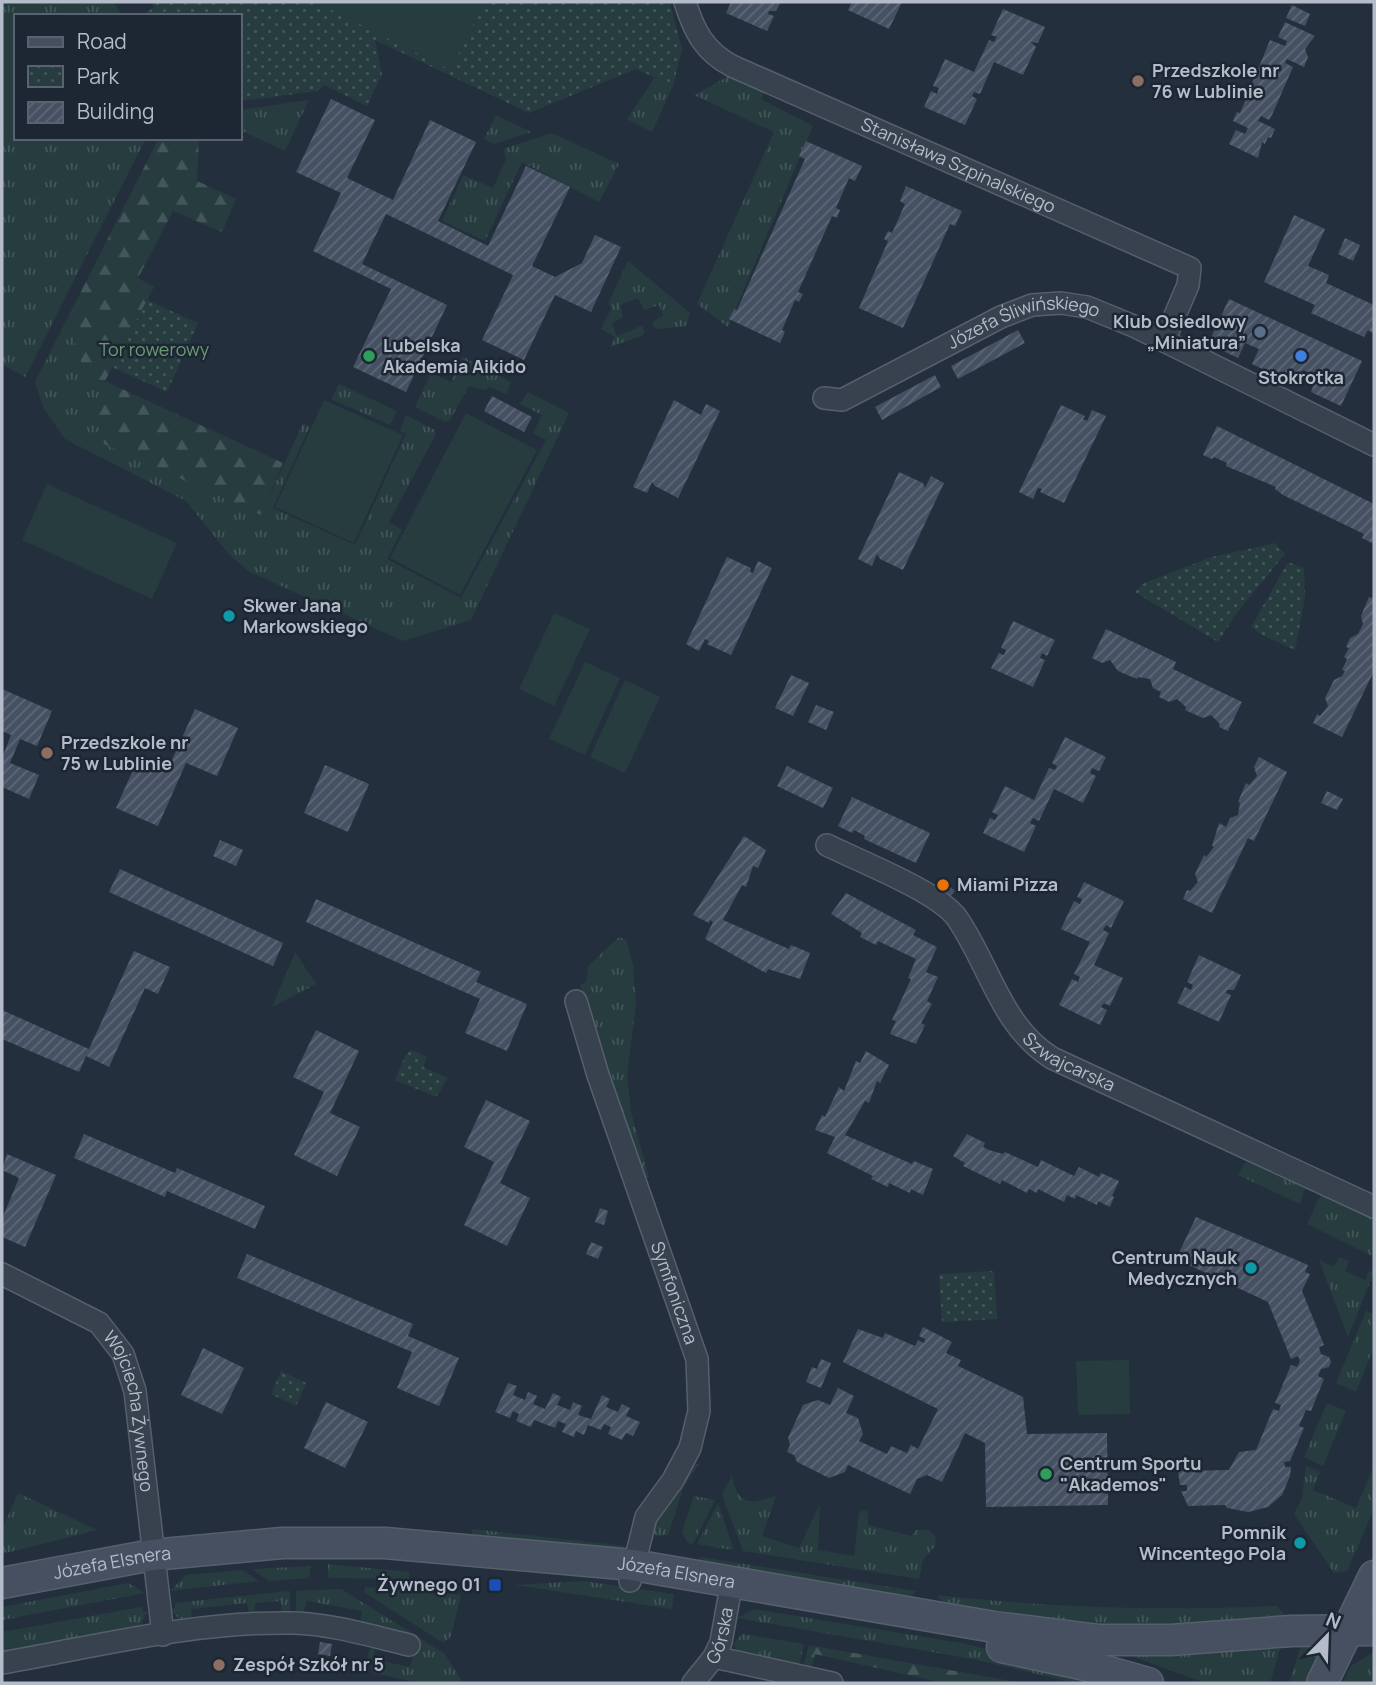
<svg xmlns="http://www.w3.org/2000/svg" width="1376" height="1685" viewBox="0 0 1376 1685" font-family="Manrope,sans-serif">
<defs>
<pattern id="grass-tufts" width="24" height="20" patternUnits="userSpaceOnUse" patternTransform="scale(1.75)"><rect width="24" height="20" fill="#263c3f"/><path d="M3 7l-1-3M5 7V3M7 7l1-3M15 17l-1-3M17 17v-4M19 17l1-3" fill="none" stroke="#435659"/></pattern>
<pattern id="forest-firs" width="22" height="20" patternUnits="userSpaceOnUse" patternTransform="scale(1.75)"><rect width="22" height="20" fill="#263c3f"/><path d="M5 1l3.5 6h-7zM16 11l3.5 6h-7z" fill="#435659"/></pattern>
<pattern id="park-dots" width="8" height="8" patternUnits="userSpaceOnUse" patternTransform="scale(1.75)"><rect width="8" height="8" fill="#263c3f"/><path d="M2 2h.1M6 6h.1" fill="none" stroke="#435659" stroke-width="1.8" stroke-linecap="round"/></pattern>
<pattern id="building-hatch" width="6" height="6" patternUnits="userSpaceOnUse" patternTransform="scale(1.75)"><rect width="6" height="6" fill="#455162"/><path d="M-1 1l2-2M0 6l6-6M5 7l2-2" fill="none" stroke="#5d6877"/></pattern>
</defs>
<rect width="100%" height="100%" fill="#242f3e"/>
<path fill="url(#grass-tufts)" d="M2,2H114L122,16H16V138H146L25,377L2,364Z
M731,75L765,89L761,99L813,126L728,327L697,304L774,132L694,95Z
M655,77L673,86L652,132L627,119Z
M309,100L285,151L240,130V110Z
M496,115L531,132L494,144L484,139Z
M552,133L619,164L599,202L522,162L485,241L442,221L463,175L493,188L506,159L503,149Z
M628,261L690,313L686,326L656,329L652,325L655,320L663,316L659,305L644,310L638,298L620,305L623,317L612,323L617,336L642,326L645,332L641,336L610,347L615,337L601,329L612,307L608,304Z
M65,323L71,327L89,391L105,381L122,389L94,408L261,514L303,423L310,426L273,508L355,545L406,434L400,431L406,415L435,430L436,434L389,522L402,530L387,559L461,598L546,440L533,433L542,415L520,404L528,392L569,413L471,620L403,641L248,571L228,553L186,501L65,439L44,409L35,382Z
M463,357L511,382L506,394L490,387L484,390L469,386L450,420L445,422L415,407L431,373L451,382Z
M339,384L397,411L390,425L331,399Z
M619,937L626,940L633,964L636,1005L627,1074L631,1112L649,1177L643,1180L580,985L586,982L588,966Z
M295,952L316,984L272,1007L295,953Z
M1252,1159L1306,1185L1300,1204L1238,1175L1244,1164Z
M1326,1193L1374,1216V1257L1307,1224L1319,1198Z
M1339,1257L1349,1261L1345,1271L1365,1280L1369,1271L1374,1272L1348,1337L1319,1260L1334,1267Z
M1366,1311L1374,1314V1347L1356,1392L1336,1383Z
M1327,1403L1346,1411L1323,1466L1304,1457Z
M699,1464L684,1486L668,1535L657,1536L650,1532L693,1465Z
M1306,1466L1320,1472L1313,1490L1356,1508L1374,1466V1509L1347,1571L1334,1573L1294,1514L1302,1498Z
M732,1475C738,1509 753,1503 776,1496L762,1536L799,1548L820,1504L818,1550L854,1556L859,1513L864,1510L868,1512V1525L911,1536L916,1530H929L935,1536L936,1545L923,1560L919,1579L743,1551L722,1495Z
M18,1493L97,1530L2,1554V1530Z
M694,1496L715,1500L693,1544L688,1543L682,1532Z
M718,1503L733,1548L732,1550L697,1544Z
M472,1529L625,1546L622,1550L497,1544L472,1536Z
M700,1557L916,1591L908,1600L697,1569Z
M328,1564L409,1572V1579L328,1578Z
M311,1566L309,1578L269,1581L252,1569Z
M242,1570L259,1581L170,1591L186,1575Z
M583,1581L674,1594L672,1609L516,1585Z
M128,1583L145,1593L2,1620V1607Z
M365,1587L461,1595L451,1636L445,1642L440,1641L364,1592Z
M341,1589L445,1654L463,1683H421L373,1673L367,1655L372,1646H376L373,1659L410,1667L417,1639L360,1624L362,1611L307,1601L303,1613H296V1591Z
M290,1591V1614H282L281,1601L255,1603V1616L249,1617L247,1603L191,1609L192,1622L178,1618L170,1609L175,1608V1603Z
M937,1595C1051,1608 1163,1611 1277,1606L1288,1619C1200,1623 1108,1631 1020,1617C993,1613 967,1606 941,1601Z
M142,1607L143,1612L148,1611L139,1627L2,1654V1632Z
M755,1609L967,1644L1117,1683H1074L978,1660L737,1618Z
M742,1634L804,1644L799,1667L736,1652L734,1643Z
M1323,1646L1309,1683H1289L1300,1648Z
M1280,1649L1270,1683H1205L1123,1653Z
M1374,1652V1683H1343L1351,1666Z"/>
<path fill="url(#forest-firs)" d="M159,138H199L197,181L236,199L222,232L173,211L138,278L154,287L105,381L89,391L71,327L65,323Z
M122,389L283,463L261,515L104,444L94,408Z
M809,1645L1022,1683H943L815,1654L811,1670L803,1668Z"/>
<path fill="url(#park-dots)" d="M151,2H670L682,49L673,86L636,69L529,113L375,40L382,74L367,106L324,85L318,91L240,101V16H142L154,7Z
M147,300L198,323L167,392L112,367Z
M1275,543L1285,554L1236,614L1218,642L1135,592L1144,583L1212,557Z
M1288,562L1304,568L1305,598L1295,650L1264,636L1251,627Z
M412,1050L427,1057L423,1067L448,1078L436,1097L395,1080L406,1054Z
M994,1271L997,1319L942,1322L939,1274Z
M281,1371L306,1383L296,1406L271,1394Z"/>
<path fill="#263c3f" d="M316,2H485L450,70Z
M2,18L16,24V116L2,147Z
M324,400L403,435L354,543L275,507Z
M466,413L537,450L460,595L390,558Z
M47,484L177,543L152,599L22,540Z
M554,613L590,629L554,706L519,689Z
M585,662L620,678L585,755L549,739Z
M625,680L660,697L625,773L590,757Z
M1129,1360L1130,1414L1078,1415L1076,1361Z"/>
<path fill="url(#building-hatch)" d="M731,2H781L776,11H769L768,14L774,16L767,31L726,13Z
M852,2H902L889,29L848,10Z
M1292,5L1310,14L1305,26L1286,18Z
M1003,9L1045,27L1038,43L1031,42L1036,47L1023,75L994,62L980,94L974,92L972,96L977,99L965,125L924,107L931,91L937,94L939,88L933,86L945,59L974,72L989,40L994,42L997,37L991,35Z
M1285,22L1315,36L1305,49L1308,57L1304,67L1287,59L1285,63L1293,67L1272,115L1269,120L1261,116L1258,121L1275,129L1271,138L1268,137L1265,144L1262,142L1258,158L1229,144L1236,130L1245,134L1248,128L1233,121L1237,112L1240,113L1270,40L1285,46L1287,41L1278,37Z
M331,99L375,120L347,178L393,200L430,120L476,142L438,221L488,246L526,166L570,187L532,266L555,277L582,263L595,235L621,247L591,312L555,295L524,360L482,340L513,275L386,214L362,264L447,305L406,392L353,367L391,289L313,251L341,193L296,172Z
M806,141L862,166L855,181L849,178L836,208L840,210L837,218L832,216L798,292L803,294L799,302L795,300L782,330L785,332L780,343L729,319L734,309L737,310L805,159L799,156Z
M906,186L962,211L955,226L950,224L903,328L859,308L888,241L884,239L888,231L892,233L905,204L900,201Z
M1294,215L1325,229L1308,266L1329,275L1326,283L1374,305V334L1368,330L1364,337L1311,313L1315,305L1264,282Z
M1345,238L1360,245L1353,261L1338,254Z
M1229,299L1362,361L1341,406L1311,392L1317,377L1303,370L1296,385L1252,364L1259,349L1245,343L1238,358L1208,344Z
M1018,330L1025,343L958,379L951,366Z
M935,375L941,387L882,420L875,407Z
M492,396L532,417L524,432L484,411Z
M674,400L701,415L706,404L720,411L678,498L655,486L652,482L647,493L633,487Z
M1061,405L1085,416L1083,419L1087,421L1092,410L1106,416L1064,503L1040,492L1042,489L1038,488L1033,499L1019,492Z
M1217,426L1374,504V544L1362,538L1364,534L1283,495L1275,489L1276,487L1226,466L1227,463L1214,457L1212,459L1203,455Z
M899,472L923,483L925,488L931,476L944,483L903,570L880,559L877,554L872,566L858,559Z
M727,557L751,568L750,572L753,573L758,561L772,568L731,655L707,644L709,641L705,639L699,651L686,644Z
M1374,594V671L1342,737L1313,723L1317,714L1320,716L1328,706L1325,698L1334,680L1342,676L1345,671L1342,670L1347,659L1344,657L1349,648L1346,647L1350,638L1358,634L1363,624L1361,616L1369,597L1372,598Z
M1013,621L1055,640L1047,656L1042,653L1040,658L1045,660L1033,687L991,668L999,653L1004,655L1006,650L1001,648Z
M1106,629L1176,662L1173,669L1242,702L1228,731L1219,727L1220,724L1211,715L1203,718L1185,710L1186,707L1177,699L1169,702L1159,697L1161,692L1153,688L1150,679L1138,677L1137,679L1118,671L1110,660L1102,663L1092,658Z
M791,675L809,683L793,716L775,708Z
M2,689L52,711L37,746L20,739L10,763L39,775L29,799L2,787V758L11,735L2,731Z
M816,705L834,712L826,730L808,722Z
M195,709L238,728L217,776L186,763L158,826L116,808L137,761L166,773Z
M1065,737L1106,757L1099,771L1092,768L1090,773L1096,776L1083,803L1054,789L1039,821L1033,818L1030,823L1036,826L1024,852L983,833L990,818L995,820L998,815L992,812L1005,786L1034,800L1049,768L1055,770L1057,766L1052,763Z
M1259,757L1287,772L1254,841L1248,838L1212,913L1183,899L1187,890L1190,891L1198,882L1195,874L1204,855L1206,857L1214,847L1212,846L1219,823L1226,827L1230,818L1238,815L1240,803L1238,802L1246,783L1249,785L1257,776L1254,767Z
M325,765L369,784L348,832L304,813Z
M787,766L833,788L823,808L777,786Z
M1327,791L1343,799L1337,810L1321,803Z
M852,797L930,833L916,863L864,839L865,836L854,830L852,833L838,826Z
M744,836L766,850L758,868L753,866L746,887L742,885L723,920L789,949L791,945L810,953L800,979L768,969L766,973L705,939L713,922L710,920L709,923L693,915Z
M220,840L243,850L236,866L213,856Z
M120,869L283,943L273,966L109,892Z
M940,878L955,891L949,898L934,885Z
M1084,882L1124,901L1111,928L1106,925L1103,930L1109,933L1094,965L1123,978L1110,1006L1104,1003L1101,1007L1107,1010L1100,1025L1059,1005L1072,979L1078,982L1080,977L1074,974L1090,942L1061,929L1074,901L1080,904L1082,899L1077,897Z
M846,893L916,930L913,935L937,947L926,972L938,977L927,1001L932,1004L921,1023L925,1025L916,1044L890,1034L896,1021L892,1020L911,979L908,978L916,959L878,941L876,945L860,937L862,933L831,914Z
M316,899L481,972L476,982L527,1004L507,1051L465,1033L480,999L306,922Z
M134,951L170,967L158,994L145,988L109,1067L86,1056L79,1072L2,1039V1010L89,1049Z
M1199,955L1241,975L1234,990H1227L1226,993L1231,995L1219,1022L1177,1003L1185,987L1191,990L1193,985L1187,982Z
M316,1030L359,1051L330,1113L360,1127L337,1176L294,1155L324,1092L293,1077Z
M866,1051L889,1065L880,1083L877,1081L869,1103L865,1101L845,1135L912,1164L914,1161L933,1169L923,1195L911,1189L910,1193L889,1183L888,1187L871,1179L873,1176L827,1153L835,1137L815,1130L822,1115L825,1117L839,1087L844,1091L856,1061L860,1063Z
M486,1100L530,1121L500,1183L530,1198L507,1246L464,1225L494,1162L464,1147Z
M84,1134L175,1173L177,1168L265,1206L255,1229L167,1191L165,1197L74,1158Z
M967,1134L985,1143L983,1147L989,1150L1003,1154L1005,1152L1038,1167L1041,1160L1074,1176L1079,1167L1099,1177L1101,1173L1119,1181L1112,1196L1114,1197L1110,1207L1098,1201L1097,1205L1076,1195L1075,1199L1067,1195L1064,1202L1038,1189L1037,1193L1029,1189L1027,1193L1002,1180L1000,1184L963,1166L965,1163L953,1156Z
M7,1154L56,1175L25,1247L2,1237V1219L19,1178L2,1170Z
M600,1208L608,1211L604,1225L595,1222Z
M1196,1217L1308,1265L1305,1272L1310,1274L1302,1291L1324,1345L1319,1347L1321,1354L1329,1357L1331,1362L1329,1367L1321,1369L1318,1376L1324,1379L1311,1411L1306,1410L1299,1426L1304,1428L1290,1461L1284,1462L1285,1467H1291L1290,1476L1282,1495L1268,1507L1248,1512L1227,1508L1225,1505L1188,1506L1181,1491H1187V1485H1180L1178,1471L1229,1470L1239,1452L1256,1450L1273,1409L1279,1411L1281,1405L1275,1403L1291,1365L1297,1367L1300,1361L1298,1356L1291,1359L1268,1302L1176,1259Z
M591,1242L603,1247L598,1259L586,1254Z
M247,1254L413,1324L408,1336L459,1358L439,1406L397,1388L412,1352L237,1278Z
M923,1327L952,1342L946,1353L961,1360L958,1366L1023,1397L1027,1434L1107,1433L1108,1505L986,1507L985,1443L965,1433L942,1482L927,1475L917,1479L910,1494L848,1465L845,1472L829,1478L797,1462L794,1455L787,1452L790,1445L788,1438L803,1405L818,1400L830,1405L838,1388L854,1396L846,1413L858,1418L863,1434L859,1441L887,1454L891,1446L907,1453L911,1445L918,1449L938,1409L843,1362L858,1329L883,1338L885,1333L915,1346L918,1340L924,1343L925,1339L919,1336Z
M203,1348L244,1368L222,1414L181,1395Z
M821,1359L831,1363L821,1388L806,1382L812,1367L817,1369Z
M508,1383L517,1386L513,1395L525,1400L528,1392L537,1396L533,1404L545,1409L553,1393L561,1397L557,1405L570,1410L573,1402L582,1406L578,1415L591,1419L602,1395L610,1399L606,1407L618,1412L622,1404L630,1408L626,1416L640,1422L633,1436L626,1433L622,1440L608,1434L611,1427L604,1424L601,1430L588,1425L584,1435L576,1431L574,1437L562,1432L566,1424L558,1421L555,1428L534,1420L531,1427L516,1421L519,1414L513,1411L510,1418L495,1412Z
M326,1402L368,1422L345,1468L304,1448Z
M320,1642L332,1644L330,1656L318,1654Z"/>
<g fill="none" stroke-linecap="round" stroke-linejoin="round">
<defs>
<g id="street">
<path id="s1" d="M685,2C694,31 704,51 732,66L1190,268L1188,285L1164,341"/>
<path id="s2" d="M824,398L842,400L1001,317L1032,305L1061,303L1087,307L1136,327L1374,445"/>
<path id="s3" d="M827,845C859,861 937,891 957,918C990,966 1001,1026 1052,1058L1374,1207"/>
<path id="s4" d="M576,1001L598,1075L697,1359L699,1411L690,1448L673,1480L646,1517L630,1581"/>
<path id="s5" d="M2,1274L99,1323L123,1354L135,1391L163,1635"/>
<path d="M714,1657L832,1683"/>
<path d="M2,1663C97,1646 196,1621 293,1623C332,1624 371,1636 409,1645"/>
<path id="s6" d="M693,1683L714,1657L721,1642L732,1581"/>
</g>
<g id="secondary">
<path id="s7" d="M2,1583L152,1555L282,1543H385L633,1565L994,1627L1099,1640H1171L1291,1631L1374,1630"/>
<path d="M1002,1647L1081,1664L1148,1683"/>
<path d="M1322,1683L1374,1576"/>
</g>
</defs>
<use href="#street" stroke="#565f6c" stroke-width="24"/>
<use href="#secondary" stroke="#565f6c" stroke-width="33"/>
<use href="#street" stroke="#38414e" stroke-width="21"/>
<use href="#secondary" stroke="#465061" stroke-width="30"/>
</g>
<g fill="#8d6e63" stroke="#1d2633" stroke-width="2.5">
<circle cx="1138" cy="81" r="7"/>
<circle cx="47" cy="753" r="7"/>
<circle cx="219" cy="1665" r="7"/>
</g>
<circle fill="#5c6f8a" stroke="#1d2633" stroke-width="2.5" cx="1260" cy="332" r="7"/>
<g fill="#2e9e5b" stroke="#1d2633" stroke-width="2.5">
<circle cx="369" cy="356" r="7"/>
<circle cx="1046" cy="1474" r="7"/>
</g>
<circle fill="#3f7fe0" stroke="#1d2633" stroke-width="2.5" cx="1301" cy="356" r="7"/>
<g fill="#0f9aa8" stroke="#1d2633" stroke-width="2.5">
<circle cx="229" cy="616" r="7"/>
<circle cx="1251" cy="1268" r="7"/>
<circle cx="1300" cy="1543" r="7"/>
</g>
<circle fill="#e8710a" stroke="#1d2633" stroke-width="2.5" cx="943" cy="885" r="7"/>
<rect fill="#1a4fb4" stroke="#1d2633" stroke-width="2.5" x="488" y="1578" width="14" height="14" rx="3.5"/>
<g text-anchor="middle" stroke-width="5" stroke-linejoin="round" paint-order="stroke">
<g font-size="18" font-weight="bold" fill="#b4bcc9" stroke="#1d2633" text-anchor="start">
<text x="1152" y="77">Przedszkole nr<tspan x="1152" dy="21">76 w Lublinie</tspan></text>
<text x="1246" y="328" text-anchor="end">Klub Osiedlowy<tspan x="1246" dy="21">„Miniatura”</tspan></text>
<text x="383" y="352">Lubelska<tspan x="383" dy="21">Akademia Aikido</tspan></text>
<text x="1301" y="384" text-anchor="middle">Stokrotka</text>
<text x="243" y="612">Skwer Jana<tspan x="243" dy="21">Markowskiego</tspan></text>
<text x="61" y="749">Przedszkole nr<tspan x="61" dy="21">75 w Lublinie</tspan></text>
<text x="957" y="891">Miami Pizza</text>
<text x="1237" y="1264" text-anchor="end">Centrum Nauk<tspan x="1237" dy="21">Medycznych</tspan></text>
<text x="1060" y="1470">Centrum Sportu<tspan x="1060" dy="21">"Akademos"</tspan></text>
<text x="1286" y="1539" text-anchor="end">Pomnik<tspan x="1286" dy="21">Wincentego Pola</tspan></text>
<text x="481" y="1591" text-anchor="end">Żywnego 01</text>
<text x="233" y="1671">Zespół Szkół nr 5</text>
</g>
<g font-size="18" fill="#b4bcc9" stroke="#1d2633">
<text dy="6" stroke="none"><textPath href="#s1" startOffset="329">Stanisława Szpinalskiego</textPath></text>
<text dy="6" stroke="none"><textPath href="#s2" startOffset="219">Józefa Śliwińskiego</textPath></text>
<text dy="6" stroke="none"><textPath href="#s3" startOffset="338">Szwajcarska</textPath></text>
<text dy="6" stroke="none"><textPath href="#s4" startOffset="308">Symfoniczna</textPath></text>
<text dy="6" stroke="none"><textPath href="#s5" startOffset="205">Wojciecha Żywnego</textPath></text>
<text dy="6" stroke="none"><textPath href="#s7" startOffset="112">Józefa Elsnera</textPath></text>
<text dy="6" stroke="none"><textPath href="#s7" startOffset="679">Józefa Elsnera</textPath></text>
<text dy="6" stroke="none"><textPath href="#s6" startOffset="56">Górska</textPath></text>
</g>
<g font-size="18" fill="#6b9a76" stroke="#1d2633">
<text x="154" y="356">Tor rowerowy</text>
</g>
</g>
<rect width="1376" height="1685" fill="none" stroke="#b4bcc9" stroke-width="7"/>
<rect x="14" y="14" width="228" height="126" fill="#1d2633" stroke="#59626f" stroke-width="2"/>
<rect x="28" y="37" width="35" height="10" fill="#465061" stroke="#59626f" stroke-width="2"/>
<text x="77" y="49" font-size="21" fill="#b4bcc9">Road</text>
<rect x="28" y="66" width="35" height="21" fill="url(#park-dots)" stroke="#59626f" stroke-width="2"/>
<text x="77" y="84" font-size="21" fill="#b4bcc9">Park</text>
<rect x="28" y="102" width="35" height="21" fill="url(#building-hatch)" stroke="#59626f" stroke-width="2"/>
<text x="77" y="119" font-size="21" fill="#b4bcc9">Building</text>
<g transform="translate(1327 1636) rotate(23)" stroke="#1d2633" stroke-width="5" paint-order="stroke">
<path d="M0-5L12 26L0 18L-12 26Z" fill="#b4bcc9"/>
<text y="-10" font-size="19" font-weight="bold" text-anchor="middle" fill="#b4bcc9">N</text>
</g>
</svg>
